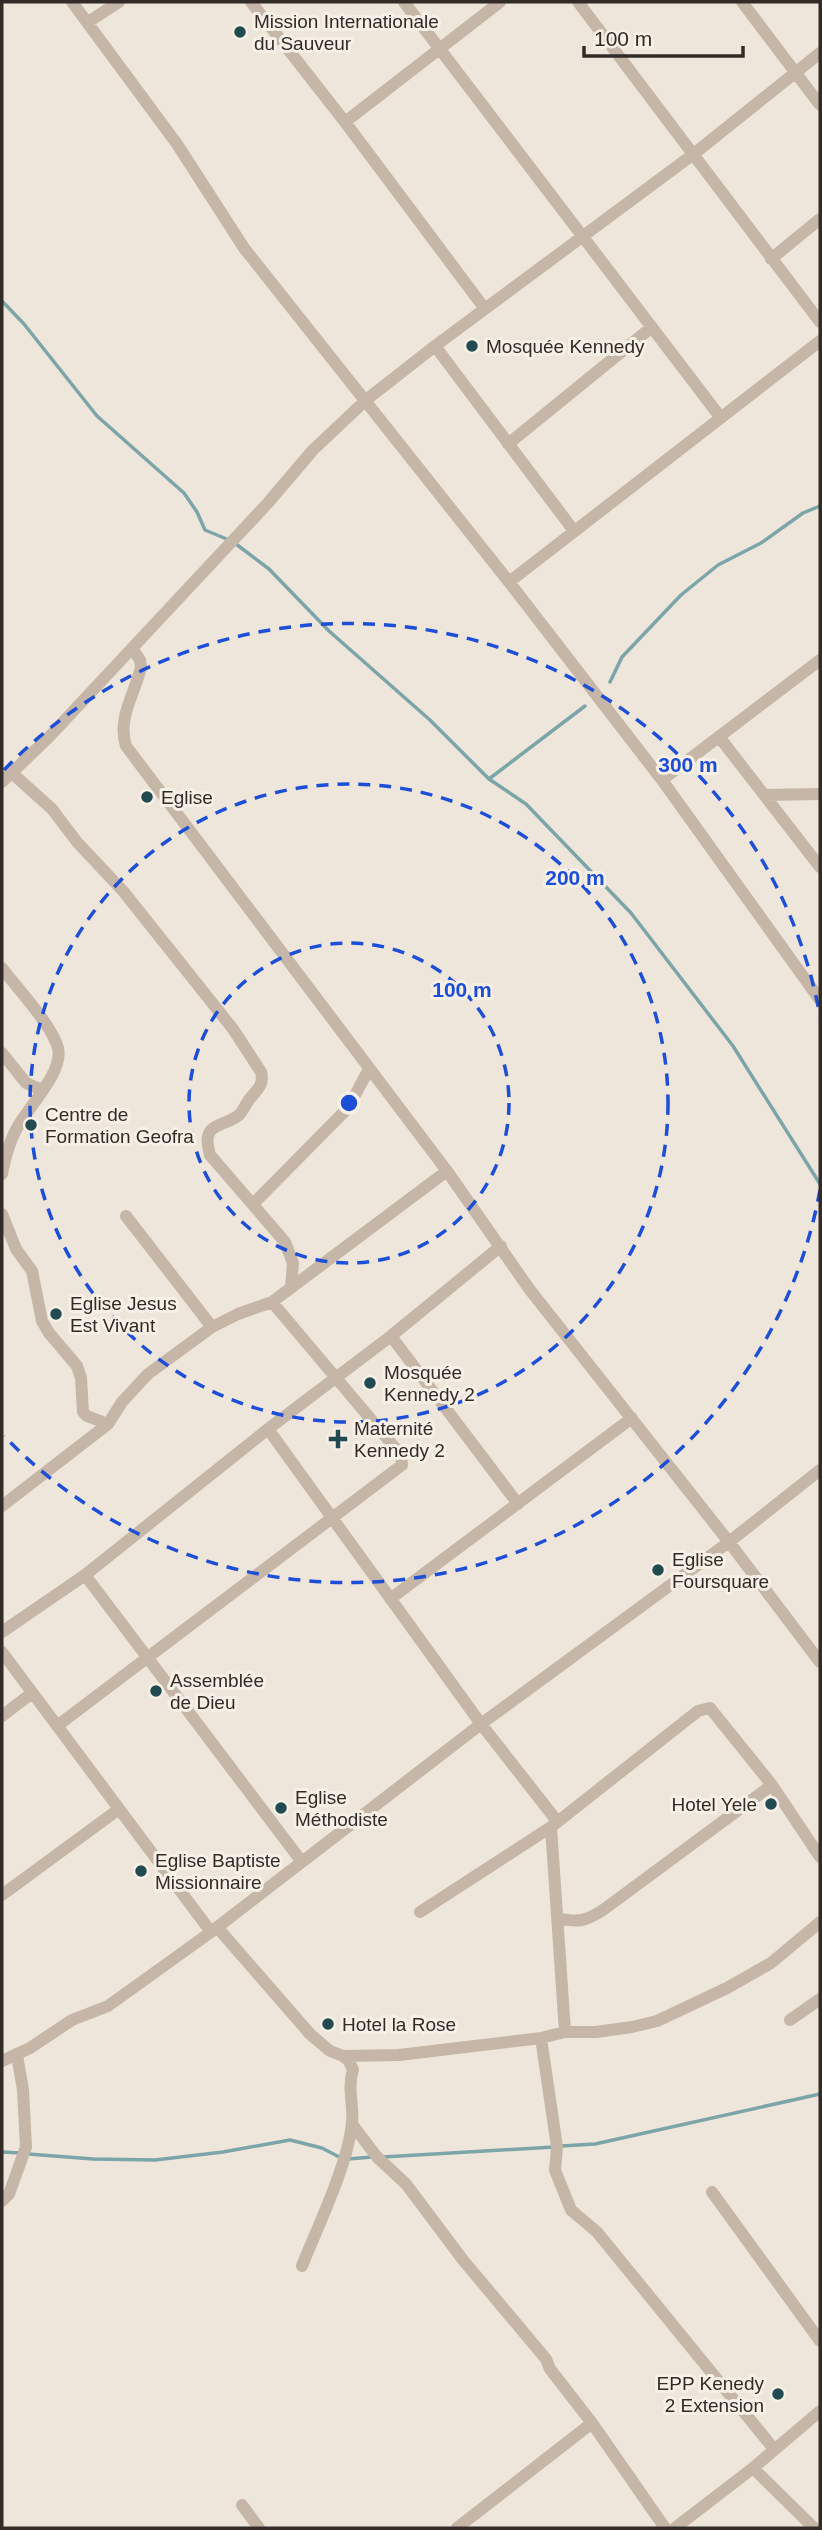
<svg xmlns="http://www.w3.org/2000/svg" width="822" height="2530" viewBox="0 0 822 2530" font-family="Helvetica,sans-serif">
<rect width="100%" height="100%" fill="#eee6da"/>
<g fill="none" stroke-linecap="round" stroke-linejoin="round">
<path stroke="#7ca5a9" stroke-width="3.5" d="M2,301L24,324L97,416L184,493L197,512L205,530L229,540
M236,544L269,569L329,631L430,720L489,779L526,804L631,913L733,1046L820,1184
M610,682L622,657L681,595L718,565L761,543L803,513L820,506
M489,779L585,706
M561,2146L595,2144L820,2094
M2,2152L21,2153
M28,2154L93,2159L155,2160L223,2152L290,2140L322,2148L341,2158
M383,2157L554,2147
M348,2159L372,2157"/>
<path stroke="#c5b6a7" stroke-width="12" d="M72,2L177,144L244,248L509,582L662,780L820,1000
M251,2L345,122L485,309
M404,2L721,418
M578,2L820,322
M742,2L820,105
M88,22L119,2
M345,122L500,2
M771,259L820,219
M435,346L574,531
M508,444L652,327
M509,582L820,341
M132,648L140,660L141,667C135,694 117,718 126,746L447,1171L530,1290L729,1542L820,1662
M720,738L820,867
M12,773L52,809L77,842L123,891L233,1029L261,1072C265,1086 255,1091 248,1101C245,1106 243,1111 239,1115C223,1128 200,1121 210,1155L285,1242L293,1263L291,1287
M662,780L820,660
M2,782L49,737L267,504L313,450L366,400L435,346L695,153L820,53
M764,795L820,794
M2,968C17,988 52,1025 58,1048C64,1072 28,1107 17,1128C9,1142 5,1158 2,1174
M2,1053L26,1083L42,1090
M253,1204L348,1108L369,1069
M2,1214L16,1249L32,1271L42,1321L49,1333L77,1366L81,1378L83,1412L87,1416L108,1424
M126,1216L212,1327
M391,1336L518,1504
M268,1429L481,1724L557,1821
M2,1506L108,1424L122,1402L148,1374L212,1327L238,1314L272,1302L447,1171
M85,1575L302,1862
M390,1599L632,1418
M2,1632L85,1575L268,1429L391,1336L501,1246
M2,1652L211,1932L481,1724L729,1542L820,1470
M2,1716L32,1693
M57,1726L402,1465L401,1455L272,1302
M551,1827L565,2032
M2,1895L119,1809
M420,1912L551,1827L698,1711L710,1708L772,1785L820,1857
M558,1918C578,1923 586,1921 603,1910L772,1785
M217,1927L310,2034L330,2051L343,2056L399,2055L541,2038L565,2032H596L632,2027L657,2021L727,1988L771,1963L820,1922
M790,2020L820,1999
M541,2038L557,2147L555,2170L571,2210L597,2232L774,2449
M2,2061L30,2048L72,2020L108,2006L211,1932
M352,2124L377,2157L406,2184L463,2260L546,2359L550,2369L592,2423L665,2528
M712,2192L820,2341
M2,2201L9,2194L26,2147L23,2090L17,2055
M302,2266C318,2226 348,2164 352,2123C354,2105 347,2088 353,2070L349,2061L343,2056
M753,2468L814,2528
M242,2505L259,2528
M457,2528L592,2423
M675,2528L753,2468L820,2411"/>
</g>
<g fill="none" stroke="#1d4ed8" stroke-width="3.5" stroke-dasharray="12 9">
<circle cx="349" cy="1103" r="160"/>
<circle cx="349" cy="1103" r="319"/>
<path d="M820 1190A479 479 0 0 1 4 1436M4 770A479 479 0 0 1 820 1016"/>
</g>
<g fill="#214b50" stroke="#f7f0e6" stroke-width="2.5">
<circle cx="240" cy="32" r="7"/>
<circle cx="472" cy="346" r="7"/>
<circle cx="147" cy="797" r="7"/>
<circle cx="31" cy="1125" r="7"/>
<circle cx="56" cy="1314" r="7"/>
<circle cx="370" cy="1383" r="7"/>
<path d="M334.5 1428.5h7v7h7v7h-7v7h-7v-7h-7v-7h7z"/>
<circle cx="658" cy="1570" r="7"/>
<circle cx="156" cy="1691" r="7"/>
<circle cx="771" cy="1804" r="7"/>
<circle cx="281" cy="1808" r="7"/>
<circle cx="141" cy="1871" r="7"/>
<circle cx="328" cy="2024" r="7"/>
<circle cx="778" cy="2394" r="7"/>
</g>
<g text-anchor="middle" stroke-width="6" stroke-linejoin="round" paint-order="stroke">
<g font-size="19" fill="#332b27" stroke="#f7f0e6" text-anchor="start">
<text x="254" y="28">Mission Internationale<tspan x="254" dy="22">du Sauveur</tspan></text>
<text x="486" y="353">Mosquée Kennedy</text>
<text x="161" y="804">Eglise</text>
<text x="45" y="1121">Centre de<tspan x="45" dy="22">Formation Geofra</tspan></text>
<text x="70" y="1310">Eglise Jesus<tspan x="70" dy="22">Est Vivant</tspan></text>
<text x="384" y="1379">Mosquée<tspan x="384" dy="22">Kennedy 2</tspan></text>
<text x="354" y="1435">Maternité<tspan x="354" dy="22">Kennedy 2</tspan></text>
<text x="672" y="1566">Eglise<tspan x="672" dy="22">Foursquare</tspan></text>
<text x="170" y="1687">Assemblée<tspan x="170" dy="22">de Dieu</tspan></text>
<text x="295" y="1804">Eglise<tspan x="295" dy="22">Méthodiste</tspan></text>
<text x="757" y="1811" text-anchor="end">Hotel Yele</text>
<text x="155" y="1867">Eglise Baptiste<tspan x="155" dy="22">Missionnaire</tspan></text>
<text x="342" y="2031">Hotel la Rose</text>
<text x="764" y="2390" text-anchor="end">EPP Kenedy<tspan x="764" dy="22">2 Extension</tspan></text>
</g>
</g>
<circle cx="349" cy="1103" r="10" fill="#1d4ed8" stroke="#f7f0e6" stroke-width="3.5"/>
<g font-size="21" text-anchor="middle" font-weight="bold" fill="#1d4ed8" stroke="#f7f0e6" stroke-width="6" stroke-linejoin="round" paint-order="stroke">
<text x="688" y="772">300 m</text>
<text x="575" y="885">200 m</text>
<text x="462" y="997">100 m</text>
</g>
<rect width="822" height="2530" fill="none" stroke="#332b27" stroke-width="7"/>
<path d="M584 46v10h159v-10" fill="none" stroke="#332b27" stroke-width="3.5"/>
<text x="594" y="46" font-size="21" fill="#332b27" stroke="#f7f0e6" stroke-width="5" paint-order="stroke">100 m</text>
</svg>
